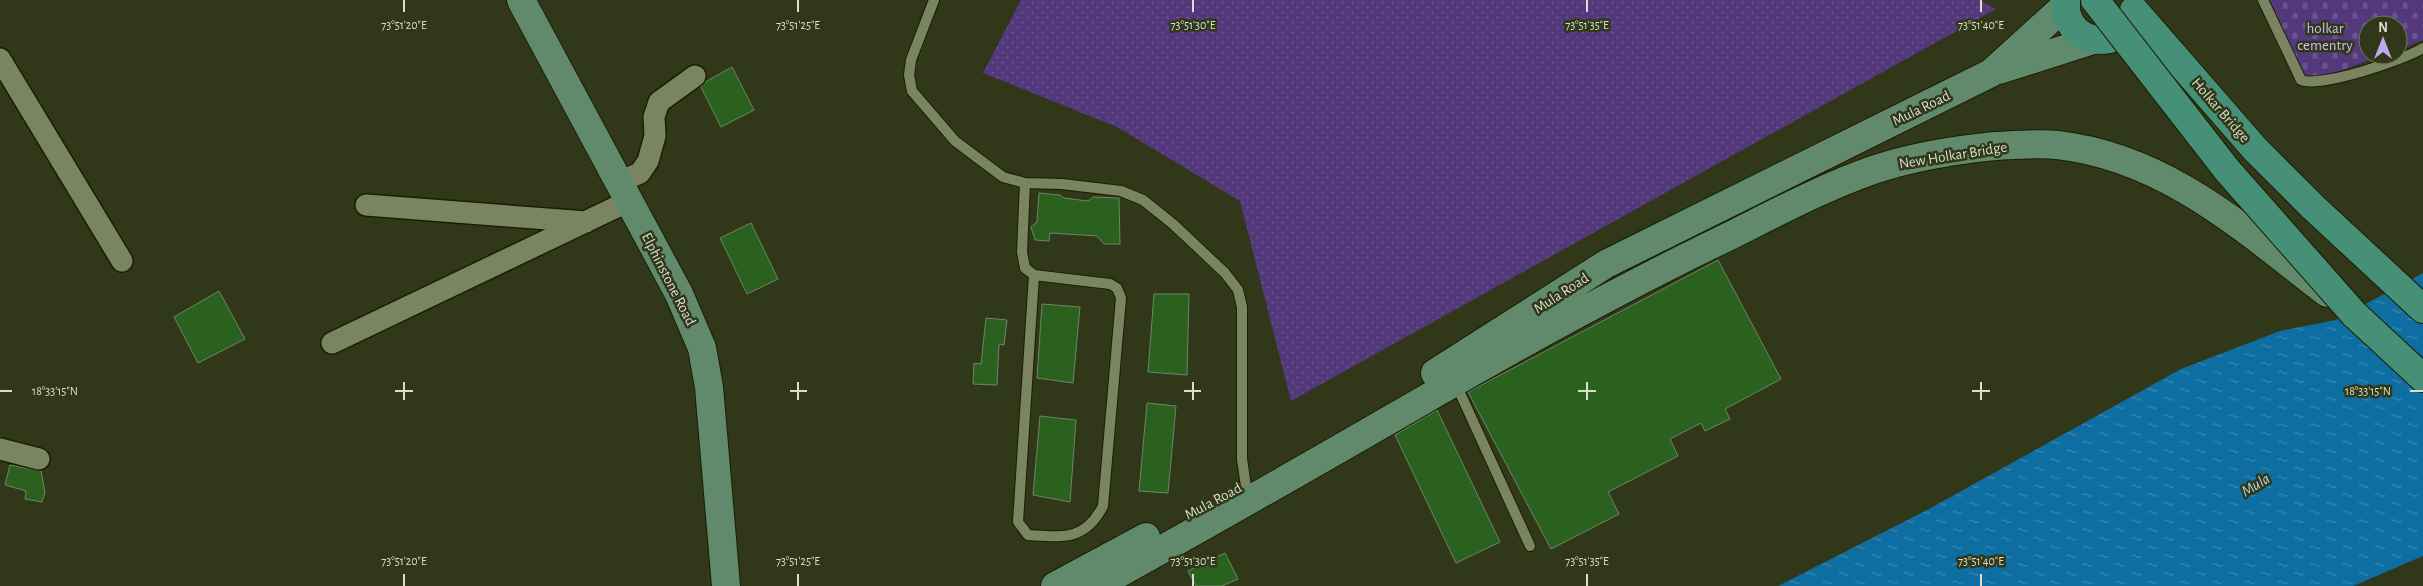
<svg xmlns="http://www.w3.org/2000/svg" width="2423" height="586" viewBox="0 0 2423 586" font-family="'Alegreya Sans',sans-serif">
<defs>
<pattern id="grass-dots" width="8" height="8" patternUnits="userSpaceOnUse" patternTransform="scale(1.25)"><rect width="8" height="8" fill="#53387c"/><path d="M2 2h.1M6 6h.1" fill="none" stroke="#6b548d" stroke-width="1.8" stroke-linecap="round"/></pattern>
<pattern id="cemetery-stones" width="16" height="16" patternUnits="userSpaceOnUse" patternTransform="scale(1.25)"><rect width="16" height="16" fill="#53387c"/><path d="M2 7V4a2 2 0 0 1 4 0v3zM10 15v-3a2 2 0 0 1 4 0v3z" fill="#6b548d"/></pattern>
<pattern id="water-ripples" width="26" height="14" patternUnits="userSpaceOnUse" patternTransform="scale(1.25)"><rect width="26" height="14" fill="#0e6ea1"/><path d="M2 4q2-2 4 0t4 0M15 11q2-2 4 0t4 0" fill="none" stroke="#3c89b1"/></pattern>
</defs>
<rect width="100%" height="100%" fill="#313819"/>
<path fill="url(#grass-dots)" d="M1021,0H1979L1996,9L1291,401L1240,201L1117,127L983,73Z"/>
<path fill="url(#cemetery-stones)" d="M2264,0H2423V40L2398,50V25H2368V55H2383L2308,83Z"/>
<path fill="url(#water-ripples)" d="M2423,273V556L2353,586H1778L1929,509L2181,369L2280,331L2336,320Z"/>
<path fill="#2b611f" stroke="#6e8568" d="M732,67L754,110L721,127L701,87L707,81Z
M1039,193L1060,195L1064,198L1088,201L1093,197L1119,198L1120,244H1104L1097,236L1050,233L1049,241L1035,240L1031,227L1037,222Z
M751,223L778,279L747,294L720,238Z
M1718,260L1781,379L1725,409L1730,419L1705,431L1701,423L1670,439L1678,456L1608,492L1619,514L1551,549L1468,392Z
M219,291L245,339L198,363L174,317Z
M1154,294H1189L1187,375L1148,372Z
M1042,304L1080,307L1073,383L1037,378Z
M986,318L1007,320L1004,345L999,344L997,385L973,384L974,363L981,364Z
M1147,403L1176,406L1168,493L1139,491Z
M1437,410L1500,542L1456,563L1395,435Z
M1040,416L1076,420L1070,502L1033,495Z
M10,465L41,471L45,492L42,502L25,499L26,491L5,485Z
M1225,553L1238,579L1222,586H1196L1188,571Z"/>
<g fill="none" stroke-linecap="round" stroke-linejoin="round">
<defs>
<path id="lane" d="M934,0L911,60L909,75L912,91L955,141L1003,177L1025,183L1062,184L1121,191L1143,200L1173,224L1225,273L1238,290L1242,307V459L1248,500
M2263,0L2301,80C2320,88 2404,60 2423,48
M1025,183L1022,252L1025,268L1034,275L1110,284L1117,288L1121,298L1103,506C1085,541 1063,537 1028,535L1018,522L1034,275
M1455,382L1530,546"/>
<path id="street" d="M0,59L122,261
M619,182L640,173L648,161L655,136L654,117L659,102L695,76
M366,205L586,222
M332,343L629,201
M0,449L39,459"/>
<path id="secondary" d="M521,0L679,294L702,348L709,387L726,586
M1999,70L2093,40
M1435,373L1606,264L1991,73L2066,5
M1055,586L1146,537
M1096,586C1202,528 1306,468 1410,408C1508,351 1607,296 1709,246C1763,220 1816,190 1873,170C1912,157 1954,150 1995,146C2015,145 2037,143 2057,145C2166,157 2245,230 2327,293"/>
<path id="primary" d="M2066,0C2061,44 2123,56 2133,14
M2134,10L2255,149L2313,207L2423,309
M2354,314L2423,378"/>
</defs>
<use href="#lane" stroke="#191f01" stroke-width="12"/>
<use href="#street" stroke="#191f01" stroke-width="24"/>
<use href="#secondary" stroke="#191f01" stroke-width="30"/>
<use href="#primary" stroke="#191f01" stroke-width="30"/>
<use href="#lane" stroke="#7b8461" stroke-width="10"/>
<use href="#street" stroke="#7b8461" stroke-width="21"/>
<use href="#secondary" stroke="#618a6c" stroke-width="28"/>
<use href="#primary" stroke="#469077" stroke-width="28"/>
<defs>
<path id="primary-bridge" d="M2095,0L2227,170L2354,314"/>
</defs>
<use href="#primary-bridge" stroke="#191f01" stroke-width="30" stroke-linecap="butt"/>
<use href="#primary-bridge" stroke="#469077" stroke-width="28"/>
</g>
<path fill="none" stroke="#dadfcd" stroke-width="2" d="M404,0V12M798,0V12M1193,0V12M1587,0V12M1981,0V12M404,382V400M798,382V400M1193,382V400M1587,382V400M1981,382V400M0,391H12M395,391H413M790,391H807M1184,391H1201M1578,391H1596M1972,391H1990M2410,391H2423M404,574V586M798,574V586M1193,574V586M1587,574V586M1981,574V586"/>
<g text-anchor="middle" stroke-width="5" stroke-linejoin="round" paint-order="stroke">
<g font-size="15" fill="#cfbbf7" stroke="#313819">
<text x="2325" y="33">holkar<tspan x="2325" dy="17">cementry</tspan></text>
</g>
<g font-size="15" fill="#dadfcd" stroke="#313819">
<text transform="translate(1921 108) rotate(-26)" y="5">Mula Road</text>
<text transform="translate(2221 110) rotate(49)" y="5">Holkar Bridge</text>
<text transform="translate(1953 155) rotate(-9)" y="5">New Holkar Bridge</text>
<text transform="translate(669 279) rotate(63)" y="5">Elphinstone Road</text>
<text transform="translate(1561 293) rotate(-33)" y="5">Mula Road</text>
<text transform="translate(1213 501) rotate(-28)" y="5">Mula Road</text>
</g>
<g font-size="16" font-style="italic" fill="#b2d9f6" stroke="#313819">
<text transform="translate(2255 484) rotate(-31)" y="6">Mula</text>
</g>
</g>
<g font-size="12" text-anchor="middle" fill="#dadfcd" stroke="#313819" stroke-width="5" stroke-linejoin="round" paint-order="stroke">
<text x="404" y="29">73°51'20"E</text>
<text x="798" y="29">73°51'25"E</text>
<text x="1193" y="29">73°51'30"E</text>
<text x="1587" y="29">73°51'35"E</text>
<text x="1981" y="29">73°51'40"E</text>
<text x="55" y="395">18°33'15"N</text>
<text x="2368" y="395">18°33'15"N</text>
<text x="404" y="565">73°51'20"E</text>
<text x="798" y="565">73°51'25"E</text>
<text x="1193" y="565">73°51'30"E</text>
<text x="1587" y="565">73°51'35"E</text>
<text x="1981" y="565">73°51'40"E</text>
</g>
<g transform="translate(2383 40)"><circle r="24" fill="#313819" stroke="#757b61"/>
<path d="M0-4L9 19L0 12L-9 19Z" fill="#c2a8f2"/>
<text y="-8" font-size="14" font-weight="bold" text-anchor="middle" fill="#dadfcd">N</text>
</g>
</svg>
